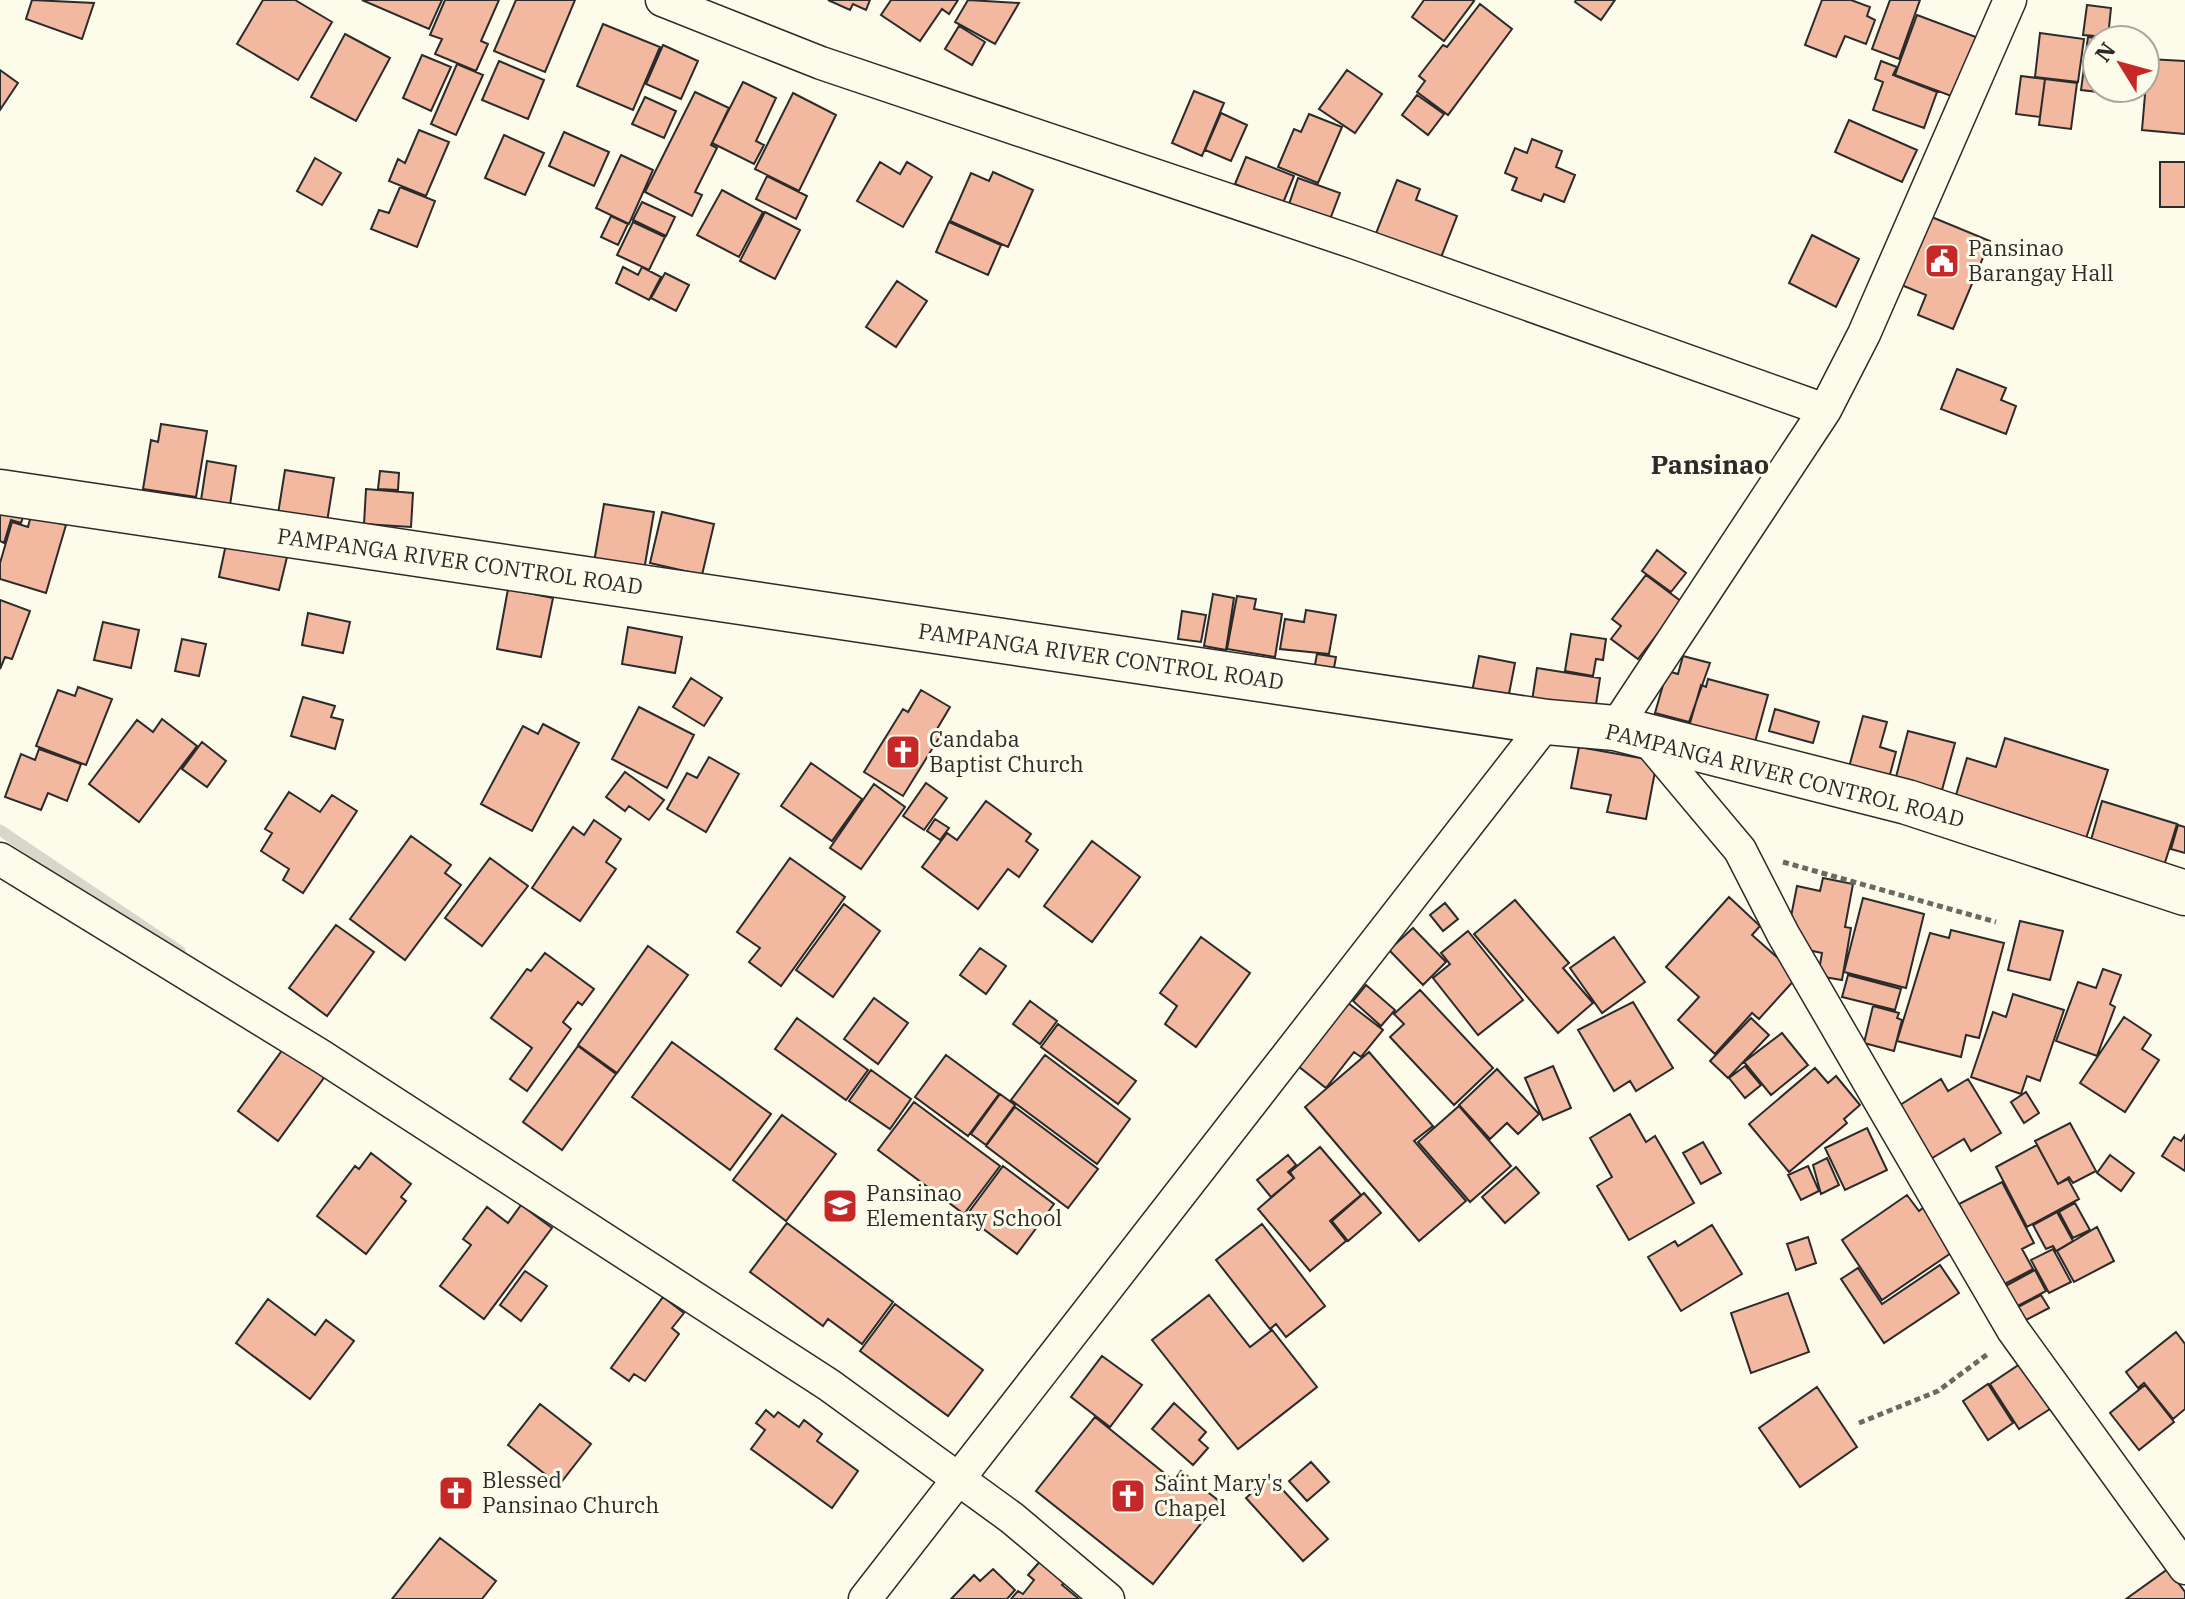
<svg xmlns="http://www.w3.org/2000/svg" width="2185" height="1599" viewBox="0 0 2185 1599" font-family="'IBM Plex Serif',serif">
<rect width="100%" height="100%" fill="#fdfbea"/>
<g fill="none" stroke-linecap="round" stroke-linejoin="round">
<path stroke="#d8d7c9" stroke-width="11" d="M0,830L180,951"/>
</g>
<path fill="#f2b8a0" stroke="#2b2b2b" stroke-width="2" d="M32,0L94,3L82,39L26,19Z
M263,0H295L332,22L298,80L237,44Z
M362,0H442L429,29Z
M445,0H499L481,41L488,44L476,71L435,54L442,39L430,35Z
M516,0H575L545,72L494,51Z
M828,0H870L866,10L853,4L850,10Z
M891,0H958L949,14L942,9L920,41L881,15Z
M968,0L1019,3L995,44L955,22Z
M1424,0H1472L1474,1L1444,41L1412,17Z
M1576,0H1615L1601,20L1575,2Z
M1822,0H1851L1870,7L1867,16L1875,20L1866,44L1845,36L1836,57L1805,45Z
M1890,0H1920L1899,59L1872,49Z
M1480,4L1512,29L1448,115L1417,92L1425,81L1419,76L1443,45L1447,47Z
M2087,5L2111,8L2108,37L2083,35Z
M1917,15L1984,40L1962,100L1895,75Z
M603,24L660,47L633,110L577,86Z
M959,26L985,42L972,65L945,49Z
M2040,33L2084,39L2078,82L2035,77Z
M345,34L390,58L356,121L311,97Z
M2088,37L2109,40H2097V88H2135L2134,96L2081,90Z
M663,45L698,61L681,99L646,84Z
M422,55L451,67L431,111L403,98Z
M2148,59L2185,61V134L2142,130Z
M499,61L544,80L528,119L482,100Z
M1881,61L1897,67L1893,75L1937,92L1924,128L1873,110L1883,82L1875,79Z
M457,64L483,75L456,135L431,124Z
M0,70L18,83L0,110Z
M1347,70L1382,94L1355,133L1319,109Z
M2021,76L2045,79L2040,117L2016,114Z
M2045,79L2077,83L2071,129L2039,125Z
M743,82L776,98L756,141L764,145L754,164L712,143Z
M1194,91L1224,103L1202,156L1172,143Z
M695,92L729,108L711,145L717,148L695,192L702,195L692,216L645,192Z
M793,93L836,115L799,191L755,169Z
M1417,95L1444,114L1428,135L1402,115Z
M645,97L676,111L664,138L632,124Z
M1221,113L1247,125L1231,161L1205,150Z
M1309,114L1342,127L1318,183L1278,167L1294,129L1301,132Z
M1849,120L1917,150L1902,182L1835,152Z
M419,130L449,142L426,196L389,181L398,159L405,163Z
M564,132L609,152L594,186L549,166Z
M504,135L544,153L525,195L485,178Z
M1532,139L1562,151L1556,167L1575,175L1564,202L1544,194L1541,201L1512,190L1517,178L1505,173L1515,148L1527,153Z
M621,155L653,170L629,224L596,208Z
M1246,157L1294,176L1283,203L1235,184Z
M315,158L341,173L322,205L297,191Z
M880,162L900,174L907,162L932,177L903,227L857,201Z
M2160,162H2185V207H2160Z
M993,172L1033,190L1008,247L950,221L971,173L989,181Z
M767,176L807,196L796,219L756,199Z
M1298,178L1340,193L1329,222L1288,207Z
M1397,180L1420,189L1416,200L1457,216L1440,260L1375,236Z
M400,187L435,201L417,247L371,229L379,210L389,213Z
M722,190L763,212L739,257L697,235Z
M642,202L675,217L666,236L633,220Z
M765,212L800,230L775,279L740,261Z
M1922,213L1990,241L1953,329L1918,315L1926,295L1894,282Z
M611,216L628,224L618,245L601,237Z
M633,222L665,237L649,270L617,255Z
M949,222L1001,245L988,275L936,252Z
M1812,235L1859,259L1836,307L1789,283Z
M623,267L638,275L642,267L661,277L649,300L616,283Z
M665,273L689,285L676,311L651,298Z
M897,281L927,301L896,347L866,327Z
M1957,369L2006,388L2001,400L2016,406L2006,434L1941,409Z
M161,424L207,431L196,497L143,489L151,440L158,442Z
M207,461L236,466L230,505L201,500Z
M285,470L334,478L327,522L278,514Z
M380,471L399,473L398,490L378,489Z
M366,489L413,493L411,527L364,524Z
M604,504L654,512L643,576L593,568Z
M0,510L24,514L21,523L11,520L4,543L0,541Z
M662,512L714,524L702,575L650,563Z
M31,515L66,525L46,593L0,579V563L12,522L28,527Z
M226,544L287,557L279,590L219,577Z
M1657,550L1686,573L1671,592L1642,571Z
M1646,575L1682,602L1638,659L1611,639L1621,626L1612,619Z
M508,589L553,598L541,657L497,649Z
M1213,594L1234,598L1226,650L1204,646Z
M1237,596L1256,599L1254,609L1282,614L1275,657L1227,649Z
M0,600L30,611L12,659L5,657L0,669Z
M1306,610L1336,615L1329,654L1280,649L1285,619L1304,622Z
M1182,611L1206,615L1201,642L1178,639Z
M308,613L350,622L343,653L302,645Z
M103,622L139,630L131,668L94,660Z
M628,627L682,637L675,673L622,664Z
M1571,634L1606,639L1603,660L1596,659L1593,676L1565,671Z
M182,639L206,644L199,676L175,671Z
M1317,654L1336,657L1332,678L1313,675Z
M1479,656L1515,663L1508,699L1472,692Z
M1683,656L1710,663L1689,722L1655,713L1667,671L1678,674Z
M1537,668L1600,678L1595,711L1532,701Z
M691,678L722,698L704,726L673,707Z
M1708,679L1768,695L1753,749L1688,730L1701,685L1706,687Z
M78,687L112,699L86,765L36,746L58,690L75,696Z
M921,690L950,707L937,729L942,733L903,796L864,772L903,709L908,712Z
M303,697L335,706L331,717L343,720L335,749L291,736Z
M639,707L694,735L667,788L612,759Z
M1775,709L1819,722L1813,743L1769,731Z
M1863,716L1887,722L1880,747L1896,752L1889,778L1849,767Z
M162,719L197,746L139,822L89,784L137,720L153,732Z
M543,724L579,743L532,831L481,804L523,726L538,734Z
M1908,731L1955,743L1942,790L1896,777Z
M2005,738L2108,770L2082,851L1951,812L1967,758L1996,767Z
M202,742L226,761L207,787L182,769Z
M1579,747L1657,761L1646,819L1607,812L1611,795L1571,788Z
M39,749L81,764L67,801L48,793L41,810L5,797L21,754L35,760Z
M709,757L739,774L706,832L667,809L687,773L697,778Z
M811,763L862,799L832,841L781,806Z
M625,772L664,800L649,820L629,806L625,811L606,797Z
M926,783L947,798L924,830L903,816Z
M874,784L905,807L861,869L830,848Z
M289,792L320,812L332,795L357,811L303,893L283,880L289,869L261,851L272,833L265,829Z
M986,801L1031,834L1026,841L1038,850L1019,877L1008,869L978,909L922,867L947,833L957,840Z
M2102,801L2177,824L2163,869L2089,847Z
M935,819L949,828L940,840L927,831Z
M594,820L621,839L606,862L616,869L580,921L532,888L573,827L584,835Z
M2178,825L2185,827V853L2171,849Z
M411,836L451,865L445,873L461,885L405,960L350,919Z
M1092,841L1140,877L1092,942L1044,906Z
M490,858L528,886L482,946L445,918Z
M790,858L845,897L781,986L749,962L760,948L737,932Z
M1823,878L1853,884L1845,927L1851,928L1842,980L1818,976L1822,953L1799,948L1788,932L1797,886L1820,891Z
M1729,897L1760,926L1752,935L1798,976L1759,1019L1752,1013L1715,1054L1678,1020L1699,997L1666,967Z
M1863,898L1924,914L1906,988L1844,972Z
M1515,900L1569,963L1563,968L1593,1003L1558,1033L1474,934Z
M1445,903L1458,919L1443,931L1430,915Z
M844,904L880,931L833,997L796,970Z
M2020,921L2063,931L2050,980L2008,970Z
M336,925L374,952L327,1016L289,988Z
M1413,928L1446,962L1423,985L1389,950Z
M1951,930L2004,943L1979,1038L1966,1035L1961,1057L1897,1041L1930,933L1949,938Z
M1468,931L1523,1000L1478,1035L1433,978L1450,964L1441,953Z
M1201,937L1250,973L1196,1047L1165,1024L1177,1006L1160,993Z
M1614,937L1645,982L1602,1013L1570,968Z
M648,946L688,975L617,1073L578,1045Z
M980,948L1006,966L986,994L960,975Z
M545,953L594,989L582,1005L578,1002L563,1022L571,1029L527,1091L510,1079L532,1048L491,1018L527,969L531,971Z
M2103,969L2121,975L2110,1004L2115,1007L2097,1056L2056,1041L2078,982L2096,988Z
M1848,975L1901,989L1895,1010L1842,997Z
M1366,985L1395,1010L1381,1026L1353,1001Z
M1420,990L1493,1068L1454,1105L1390,1037L1404,1024L1394,1014Z
M2013,994L2064,1010L2040,1081L2027,1076L2021,1094L1971,1077L1993,1012L2006,1017Z
M874,998L908,1023L878,1064L844,1039Z
M1030,1001L1057,1021L1040,1044L1013,1024Z
M1633,1002L1673,1068L1636,1091L1630,1081L1614,1091L1578,1030Z
M1348,1003L1383,1030L1361,1057L1354,1052L1326,1088L1298,1066Z
M1873,1006L1899,1013L1897,1018L1902,1020L1894,1051L1864,1043Z
M2124,1017L2151,1035L2142,1049L2159,1060L2125,1112L2080,1083Z
M797,1018L868,1070L846,1100L775,1049Z
M1751,1018L1769,1035L1728,1078L1710,1061Z
M1058,1024L1136,1081L1118,1104L1041,1047Z
M1782,1033L1808,1065L1771,1095L1744,1062Z
M672,1042L771,1114L730,1170L632,1097Z
M286,1045L326,1075L278,1141L238,1111Z
M578,1046L616,1074L562,1150L523,1122Z
M1369,1052L1433,1126L1414,1141L1466,1201L1419,1241L1305,1107Z
M946,1055L999,1094L968,1136L915,1097Z
M1045,1055L1130,1119L1097,1164L1011,1100Z
M1553,1066L1571,1108L1543,1120L1525,1078Z
M1745,1066L1761,1085L1745,1098L1729,1078Z
M1815,1068L1828,1083L1836,1076L1860,1105L1844,1119L1847,1123L1789,1172L1749,1124Z
M1497,1069L1539,1114L1518,1134L1507,1123L1490,1139L1459,1105Z
M871,1070L911,1099L890,1129L849,1101Z
M1941,1079L1948,1091L1968,1079L2001,1133L1971,1151L1964,1139L1929,1160L1897,1107Z
M2026,1092L2039,1113L2024,1123L2011,1102Z
M1000,1094L1015,1105L986,1145L971,1134Z
M914,1102L1000,1166L964,1214L878,1150Z
M1459,1106L1511,1166L1470,1202L1418,1142Z
M1015,1107L1098,1169L1068,1208L986,1146Z
M1630,1114L1646,1142L1655,1136L1694,1203L1629,1240L1597,1186L1612,1177L1590,1138Z
M782,1115L836,1154L786,1221L733,1180Z
M2070,1123L2096,1171L2073,1183L2069,1177L2058,1184L2035,1141Z
M1867,1128L1887,1170L1845,1190L1825,1148Z
M2185,1135V1171L2162,1156L2174,1137L2181,1141Z
M1703,1142L1721,1173L1701,1184L1683,1153Z
M2037,1145L2058,1184L2068,1179L2079,1199L2027,1227L1996,1167Z
M1320,1147L1361,1195L1330,1221L1346,1241L1310,1271L1258,1209L1294,1178L1290,1172Z
M371,1153L411,1184L401,1197L406,1201L366,1254L317,1216L355,1166L359,1169Z
M1288,1155L1296,1165L1288,1172L1294,1178L1271,1197L1257,1180Z
M2110,1155L2134,1173L2121,1191L2097,1173Z
M1827,1158L1839,1185L1821,1194L1813,1165Z
M1003,1166L1054,1204L1017,1254L966,1216Z
M1808,1166L1819,1191L1801,1200L1788,1175Z
M1516,1167L1539,1193L1505,1223L1482,1197Z
M2002,1182L2034,1243L2022,1249L2033,1269L2001,1286L1959,1204Z
M1364,1193L1381,1213L1348,1241L1332,1221Z
M1907,1195L1919,1211L1924,1207L1954,1251L1882,1300L1842,1240Z
M2075,1203L2090,1230L2073,1238L2059,1212Z
M521,1205L552,1228L484,1319L440,1286L471,1245L463,1239L487,1207L508,1223Z
M2057,1212L2073,1241L2056,1251L2053,1246L2046,1249L2033,1225Z
M787,1223L893,1302L862,1344L828,1319L823,1326L750,1272Z
M1262,1224L1325,1306L1286,1337L1276,1324L1270,1329L1216,1260Z
M1712,1225L1742,1274L1681,1311L1648,1257L1675,1241L1678,1246Z
M2097,1227L2114,1261L2074,1282L2057,1251Z
M1808,1237L1816,1263L1796,1270L1787,1244Z
M2053,1249L2071,1282L2049,1293L2031,1260Z
M1940,1265L1959,1293L1884,1343L1841,1279L1858,1268L1882,1304Z
M2035,1270L2046,1291L2010,1310L2000,1289Z
M525,1271L547,1286L521,1321L500,1305Z
M1788,1293L1809,1352L1751,1373L1731,1313Z
M1209,1295L1250,1347L1272,1330L1317,1387L1238,1449L1152,1340Z
M2041,1295L2049,1308L2026,1320L2018,1307Z
M663,1297L684,1313L672,1328L679,1334L645,1381L634,1374L629,1381L611,1368Z
M268,1299L315,1335L326,1320L354,1341L310,1399L236,1343Z
M895,1304L983,1370L948,1416L860,1351Z
M2176,1332L2185,1344V1409L2173,1419L2144,1383L2138,1388L2126,1372Z
M1102,1356L1142,1385L1110,1427L1071,1397Z
M2020,1364L2050,1409L2019,1429L1990,1384Z
M1988,1384L2013,1423L1988,1440L1963,1401Z
M2145,1385L2174,1422L2139,1450L2110,1413Z
M1817,1387L1857,1447L1800,1487L1759,1428Z
M1174,1403L1206,1432L1199,1440L1208,1448L1193,1465L1152,1429Z
M540,1404L591,1444L559,1485L508,1445Z
M766,1410L774,1417L778,1412L799,1427L804,1420L822,1434L817,1441L858,1471L832,1508L751,1449L765,1430L756,1423Z
M1095,1417L1174,1481L1181,1471L1219,1501L1153,1584L1036,1491Z
M1311,1462L1329,1482L1307,1501L1289,1481Z
M1270,1476L1328,1539L1303,1561L1246,1498Z
M440,1538L496,1581L482,1599H392Z
M1043,1558L1068,1578L1062,1585L1079,1599H1011L1018,1591L1023,1594L1034,1580L1028,1575Z
M993,1569L1015,1590L1007,1599H951L974,1575L980,1581Z
M2168,1569L2185,1592V1599H2126Z"/>
<g fill="none" stroke-linecap="round" stroke-linejoin="round">
<defs>
<path id="minor" d="M662,0L821,63L1356,243L1825,410
M1615,728L1825,410L1864,334L2010,0
M1646,738L1740,850L1783,934L2013,1330L2185,1568
M0,859L321,1056L829,1385L1012,1518L1108,1599
M865,1599L1547,722"/>
<path id="secondary" d="M0,492L1547,722L1615,728L1907,802L2185,893"/>
</defs>
<use href="#minor" stroke="#2b2b2b" stroke-width="35"/>
<use href="#secondary" stroke="#2b2b2b" stroke-width="47"/>
<path stroke="#6a6964" stroke-width="5" stroke-dasharray="6 4" stroke-linecap="butt" d="M1783,862L1996,922
M1859,1423L1938,1391L1989,1353"/>
<use href="#minor" stroke="#fdfbea" stroke-width="32"/>
<use href="#secondary" stroke="#fdfbea" stroke-width="44"/>
</g>
<defs>
<symbol id="civic-square" viewBox="-11 -11 22 22"><rect x="-9" y="-9" width="18" height="18" rx="4" fill="#c62828" stroke="#fdfbea"/><path d="M-.6-6.5H3V-4.5H.6V-3L4-1V1h2V6H-6V1h2V-1L-.6-3ZM-1.2 2.5V6h2.4V2.5Z" fill="#fff"/></symbol>
<symbol id="church-square" viewBox="-11 -11 22 22"><rect x="-9" y="-9" width="18" height="18" rx="4" fill="#c62828" stroke="#fdfbea"/><path d="M-1.2-6h2.4v3.5h3.3v2.4h-3.3V6h-2.4V-.1h-3.3v-2.4h3.3Z" fill="#fff"/></symbol>
<symbol id="school-square" viewBox="-11 -11 22 22"><rect x="-9" y="-9" width="18" height="18" rx="4" fill="#c62828" stroke="#fdfbea"/><path d="M0-5L7-2L0 1L-7-2ZM-4 1L0 2.5L4 1V4Q0 6-4 4Z" fill="#fff"/></symbol>
</defs>
<g fill-rule="evenodd">
<use href="#civic-square" x="1922" y="241" width="40" height="40"/>
<use href="#church-square" x="883" y="732" width="40" height="40"/>
<use href="#school-square" x="820" y="1186" width="40" height="40"/>
<use href="#church-square" x="436" y="1473" width="40" height="40"/>
<use href="#church-square" x="1108" y="1476" width="40" height="40"/>
</g>
<g text-anchor="middle" stroke-width="6" stroke-linejoin="round" paint-order="stroke">
<g font-size="22" fill="#2b2b2b" stroke="#fdfbea" text-anchor="start">
<text x="1968" y="256">Pansinao<tspan x="1968" dy="25">Barangay Hall</tspan></text>
<text x="929" y="747">Candaba<tspan x="929" dy="25">Baptist Church</tspan></text>
<text x="866" y="1201">Pansinao<tspan x="866" dy="25">Elementary School</tspan></text>
<text x="482" y="1488">Blessed<tspan x="482" dy="25">Pansinao Church</tspan></text>
<text x="1154" y="1491">Saint Mary's<tspan x="1154" dy="25">Chapel</tspan></text>
</g>
<g font-size="22" fill="#2b2b2b" stroke="#fdfbea">
<text transform="translate(460 561) rotate(8)" y="8">PAMPANGA RIVER CONTROL ROAD</text>
<text transform="translate(1101 656) rotate(8)" y="8">PAMPANGA RIVER CONTROL ROAD</text>
<text transform="translate(1785 775) rotate(14)" y="8">PAMPANGA RIVER CONTROL ROAD</text>
</g>
<g font-size="26" font-weight="bold" fill="#2b2b2b" stroke="#fdfbea">
<text x="1710" y="474">Pansinao</text>
</g>
</g>
<g transform="translate(2121 64) rotate(307)"><circle r="38" fill="#fdfbea" stroke="#a9a89e" stroke-width="2"/>
<path d="M0-6L14 30L0 20L-14 30Z" fill="#c62828"/>
<text y="-12" font-size="22" font-weight="bold" text-anchor="middle" fill="#2b2b2b">N</text>
</g>
</svg>
